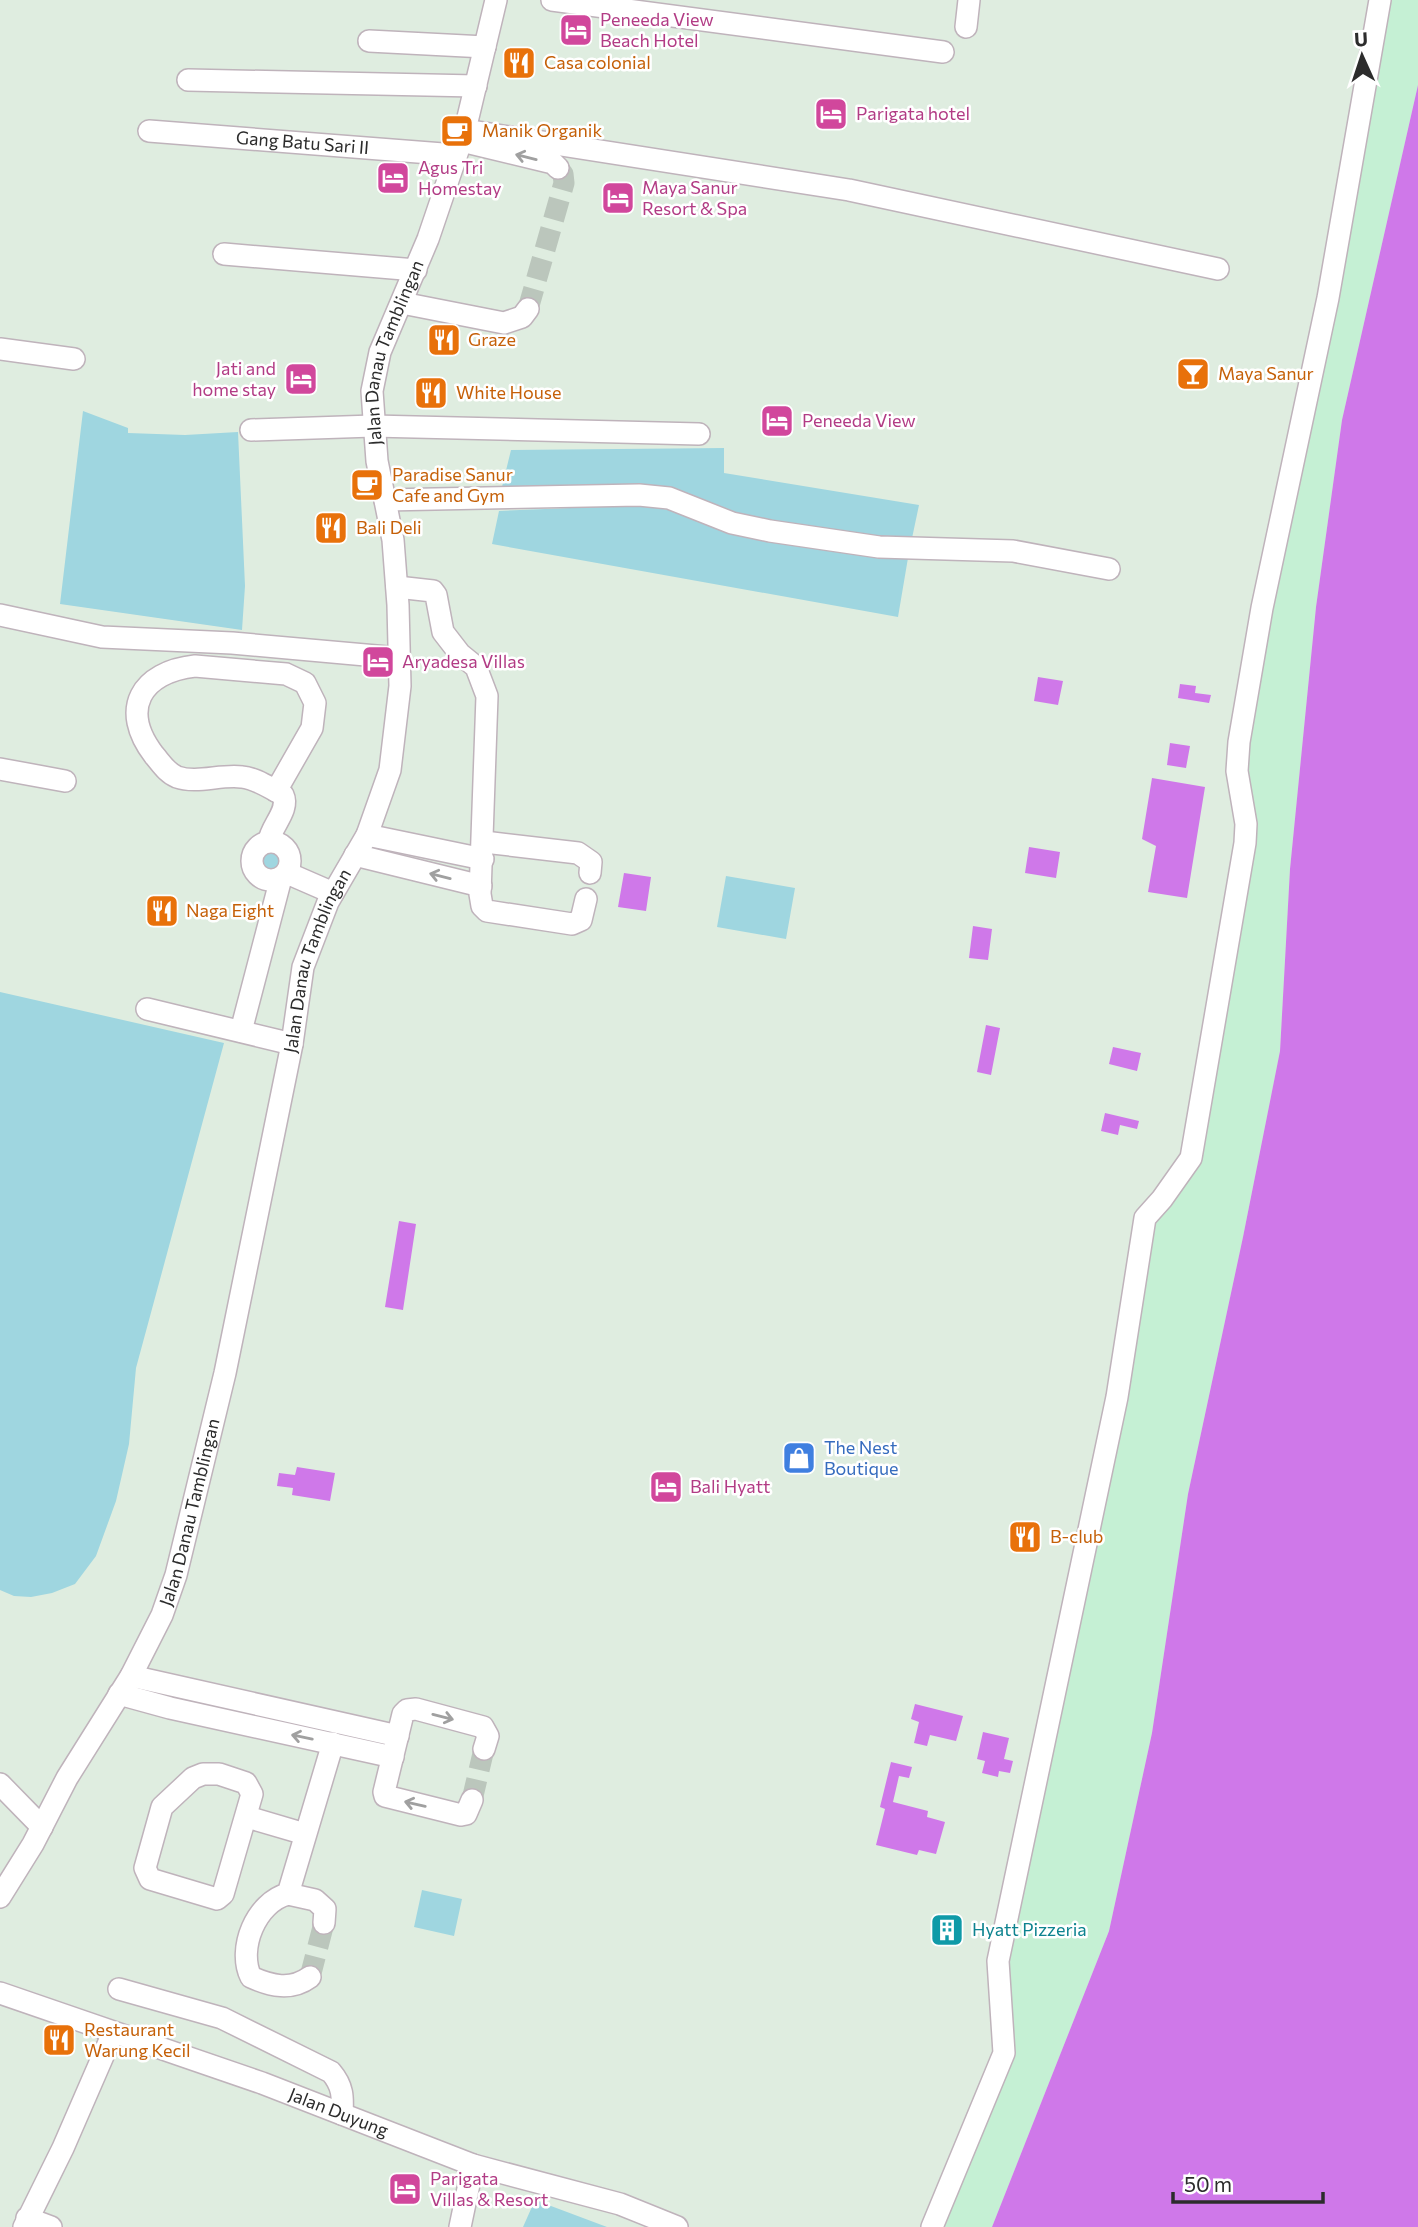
<svg xmlns="http://www.w3.org/2000/svg" width="1418" height="2227" viewBox="0 0 1418 2227" font-family="Commissioner,sans-serif">
<rect width="100%" height="100%" fill="#dfede0"/>
<path fill="#9fd6e0" d="M83,411L128,428V433L185,435L238,432L245,586L242,630L60,604Z
M724,448V473L919,505L911,543L880,541L736,514L502,487L511,450Z
M640,505L909,552L898,617L492,544L499,511Z
M260 861a12 12 0 1 1 24 0a12 12 0 1 1-24 0Z
M726,876L795,888L786,939L717,927Z
M0,992L224,1043L136,1368L129,1444L116,1501L96,1556L75,1584L52,1593L31,1597L14,1596L0,1590Z
M422,1890L462,1899L454,1936L414,1927Z
M535,2200L607,2227H523Z"/>
<path fill="#c5f0d4" d="M1380,0H1418V85L1342,420L1316,607L1290,869L1280,1051L1243,1237L1188,1494L1152,1733L1109,1931L992,2227H932L1004,2053L998,1961L1145,1218L1191,1158L1237,897V771Z"/>
<path fill="#cf78e9" d="M1418,85V2227H992L1109,1931L1152,1733L1188,1494L1243,1237L1280,1051L1290,869L1316,607L1342,420Z
M1038,677L1063,681L1058,705L1034,701Z
M1180,684L1196,686L1195,693L1211,695L1209,703L1178,698Z
M1170,743L1190,746L1186,768L1167,765Z
M1152,778L1205,787L1187,898L1148,892L1156,846L1142,839Z
M1029,847L1060,852L1056,878L1025,873Z
M624,873L651,877L646,911L618,907Z
M973,926L992,929L988,960L969,958Z
M986,1025L1000,1028L991,1075L977,1072Z
M1113,1047L1141,1053L1137,1071L1109,1064Z
M1105,1113L1139,1121L1137,1129L1120,1125L1118,1135L1101,1131Z
M399,1221L416,1224L403,1310L385,1307Z
M297,1467L335,1473L330,1501L292,1495L293,1488L277,1486L279,1473L295,1475Z
M915,1704L963,1716L956,1741L930,1735L927,1746L914,1743L919,1722L911,1719Z
M983,1732L1009,1738L1004,1759L1013,1761L1010,1773L999,1771L998,1777L982,1773L985,1761L977,1759Z
M891,1762L912,1767L909,1778L899,1776L893,1802L928,1811L927,1817L945,1822L936,1854L919,1850L917,1855L876,1845L885,1809L880,1807Z"/>
<g fill="none" stroke-linecap="round" stroke-linejoin="round">
<path stroke="#bbc6bc" stroke-width="21" stroke-dasharray="21 10" stroke-linecap="butt" d="M528,309L564,183L563,174L558,168
M472,1800L484,1749
M310,1977L324,1923"/>
<defs>
<g id="minor">
<path d="M552,0L943,52"/>
<path d="M966,27L969,0"/>
<path d="M369,41L485,47"/>
<path d="M188,80L476,86"/>
<path d="M465,130L849,190L1218,269"/>
<path id="s1" d="M149,131L456,155"/>
<path d="M470,143L553,163L558,168"/>
<path d="M224,254L416,270"/>
<path d="M402,303L504,323L522,317L528,309"/>
<path d="M0,349L74,359"/>
<path d="M251,430L373,426L699,434"/>
<path d="M385,500L639,495L669,498L732,523L770,531L879,547L1013,551L1109,569"/>
<path d="M397,587L433,591L436,595L443,632L460,654L476,667L487,696L480,894L482,906L487,911L572,924L581,920L586,899"/>
<path d="M0,615L102,637L232,643L399,658"/>
<path d="M195,666L286,674L305,683L315,703L312,728L276,791C265,785 254,778 242,777C221,774 197,784 177,777C167,773 161,763 154,755C119,709 141,672 195,666Z"/>
<path d="M0,769L65,781"/>
<path d="M367,835L483,859"/>
<path d="M269,841C271,826 290,810 283,795L276,791"/>
<circle cx="271" cy="861" r="19"/>
<path d="M484,842L578,853L591,862L590,873"/>
<path d="M355,855L481,886"/>
<path d="M287,873L333,893"/>
<path d="M147,1009L292,1044"/>
<path d="M241,1031L281,878"/>
<path d="M131,1676L398,1736"/>
<path d="M119,1694L170,1708L393,1757"/>
<path d="M203,1774H219L246,1783L252,1794L223,1894L217,1899L150,1879L145,1868L162,1807L193,1778Z"/>
<path d="M0,1784L42,1827"/>
<path d="M472,1800L466,1814L461,1815L385,1796L384,1792L403,1714L407,1710L416,1709L483,1727L488,1736L484,1749"/>
<path d="M247,1817L305,1834"/>
<path d="M288,1894L315,1900L325,1909L324,1923"/>
<path id="s2" d="M0,1897L33,1844L67,1778L131,1676L162,1615L176,1575L225,1373L292,1044L303,967L328,902L367,835L390,770L400,686L398,605L393,540L377,461L372,391L380,352L428,239L465,130L496,0"/>
<path d="M310,1977C291,1991 271,1986 251,1977C237,1949 256,1902 288,1894L333,1743"/>
<path d="M119,1989L222,2018L331,2072C343,2086 343,2097 342,2114"/>
<path id="s3" d="M0,1993L262,2083L473,2165L620,2204L677,2227"/>
<path d="M27,2218L51,2227"/>
<path d="M24,2227L63,2148L113,2033"/>
<path d="M460,2227L473,2165"/>
<path d="M932,2227L1004,2053L998,1961L1117,1397L1145,1218L1162,1199L1191,1158L1245,843L1246,824L1237,771L1239,742L1262,608L1328,298L1380,0"/>
</g>
</defs>
<use href="#minor" stroke="#bfb3bb" stroke-width="24"/>
<use href="#minor" stroke="#fff" stroke-width="21"/>
</g>
<defs><path id="oneway-shaft" d="M-6 0H5M1.5-3L5.5 0L1.5 3" fill="none" stroke-width="1.6" stroke-linecap="round" stroke-linejoin="round" transform="scale(1.75)"/></defs>
<g stroke="#a0a0a0">
<use href="#oneway-shaft" transform="translate(526 157) rotate(-166)"/>
<use href="#oneway-shaft" transform="translate(440 876) rotate(-166)"/>
<use href="#oneway-shaft" transform="translate(443 1717) rotate(14)"/>
<use href="#oneway-shaft" transform="translate(302 1737) rotate(-168)"/>
<use href="#oneway-shaft" transform="translate(415 1804) rotate(-167)"/>
</g>
<defs>
<symbol id="hotel-square" viewBox="-11 -11 22 22"><rect x="-9" y="-9" width="18" height="18" rx="4" fill="#d1479c" stroke="#fff"/><path d="M-6-4.5h1.5V1H6V5H4.5V3h-9V5H-6ZM-4 0a1.8 1.8 0 1 1 3.6 0ZM.5 0V-2.5h3Q6-2.5 6 0Z" fill="#fff"/></symbol>
<symbol id="restaurant-square" viewBox="-11 -11 22 22"><rect x="-9" y="-9" width="18" height="18" rx="4" fill="#e8710a" stroke="#fff"/><path d="M-5-6h1v4h1v-4h1v4h1v-4h1v5L-1.5 .5V6h-2V.5L-5-1ZM5-6V6H3V1.5H1.5Q1.5-4 5-6Z" fill="#fff"/></symbol>
<symbol id="cafe-square" viewBox="-11 -11 22 22"><rect x="-9" y="-9" width="18" height="18" rx="4" fill="#e8710a" stroke="#fff"/><path d="M-5.5-4.5H6V0H3Q3 3.5 0 3.5H-2.5Q-5.5 3.5-5.5 0ZM3-3.2v2h1.7v-2ZM-6 4.5H4V6H-6Z" fill="#fff"/></symbol>
<symbol id="bar-square" viewBox="-11 -11 22 22"><rect x="-9" y="-9" width="18" height="18" rx="4" fill="#e8710a" stroke="#fff"/><path d="M-6-5H6L.8 .8V4.5H3.5V6h-7V4.5H-.8V.8Z" fill="#fff"/></symbol>
<symbol id="shop-square" viewBox="-11 -11 22 22"><rect x="-9" y="-9" width="18" height="18" rx="4" fill="#3f7fe0" stroke="#fff"/><path d="M-5-2.5h2.3a2.7 3.5 0 0 1 5.4 0H5L5.5 6h-11ZM-1.5-2.5h3a1.5 2.3 0 0 0-3 0Z" fill="#fff"/></symbol>
<symbol id="building-square" viewBox="-11 -11 22 22"><rect x="-9" y="-9" width="18" height="18" rx="4" fill="#0f9aa8" stroke="#fff"/><path d="M-4-6H4V6H1V3H-1V6H-4ZM-2.5-4.3h1.7v1.8h-1.7ZM.8-4.3h1.7v1.8H.8ZM-2.5-1h1.7V.8h-1.7ZM.8-1h1.7V.8H.8Z" fill="#fff"/></symbol>
</defs>
<g fill-rule="evenodd">
<use href="#hotel-square" x="557" y="11" width="38" height="38"/>
<use href="#restaurant-square" x="500" y="44" width="38" height="38"/>
<use href="#hotel-square" x="812" y="95" width="38" height="38"/>
<use href="#cafe-square" x="438" y="112" width="38" height="38"/>
<use href="#hotel-square" x="374" y="159" width="38" height="38"/>
<use href="#hotel-square" x="599" y="179" width="38" height="38"/>
<use href="#restaurant-square" x="425" y="321" width="38" height="38"/>
<use href="#bar-square" x="1174" y="355" width="38" height="38"/>
<use href="#hotel-square" x="282" y="360" width="38" height="38"/>
<use href="#restaurant-square" x="412" y="374" width="38" height="38"/>
<use href="#hotel-square" x="758" y="402" width="38" height="38"/>
<use href="#cafe-square" x="348" y="466" width="38" height="38"/>
<use href="#restaurant-square" x="312" y="509" width="38" height="38"/>
<use href="#hotel-square" x="359" y="643" width="38" height="38"/>
<use href="#restaurant-square" x="143" y="892" width="38" height="38"/>
<use href="#shop-square" x="780" y="1439" width="38" height="38"/>
<use href="#hotel-square" x="647" y="1468" width="38" height="38"/>
<use href="#restaurant-square" x="1006" y="1518" width="38" height="38"/>
<use href="#building-square" x="928" y="1911" width="38" height="38"/>
<use href="#restaurant-square" x="40" y="2021" width="38" height="38"/>
<use href="#hotel-square" x="386" y="2170" width="38" height="38"/>
</g>
<g text-anchor="middle" stroke-width="5" stroke-linejoin="round" paint-order="stroke">
<g font-size="18" fill="#b23c85" stroke="#fff" text-anchor="start">
<text x="600" y="26">Peneeda View<tspan x="600" dy="21">Beach Hotel</tspan></text>
<text x="856" y="120">Parigata hotel</text>
<text x="418" y="174">Agus Tri<tspan x="418" dy="21">Homestay</tspan></text>
<text x="642" y="194">Maya Sanur<tspan x="642" dy="21">Resort &amp; Spa</tspan></text>
<text x="276" y="375" text-anchor="end">Jati and<tspan x="276" dy="21">home stay</tspan></text>
<text x="802" y="427">Peneeda View</text>
<text x="402" y="668">Aryadesa Villas</text>
<text x="690" y="1493">Bali Hyatt</text>
<text x="430" y="2185">Parigata<tspan x="430" dy="21">Villas &amp; Resort</tspan></text>
</g>
<g font-size="18" fill="#c56008" stroke="#fff" text-anchor="start">
<text x="544" y="69">Casa colonial</text>
<text x="482" y="137">Manik Organik</text>
<text x="468" y="346">Graze</text>
<text x="1218" y="380">Maya Sanur</text>
<text x="456" y="399">White House</text>
<text x="392" y="481">Paradise Sanur<tspan x="392" dy="21">Cafe and Gym</tspan></text>
<text x="356" y="534">Bali Deli</text>
<text x="186" y="917">Naga Eight</text>
<text x="1050" y="1543">B-club</text>
<text x="84" y="2036">Restaurant<tspan x="84" dy="21">Warung Kecil</tspan></text>
</g>
<g font-size="18" fill="#2c2c2c" stroke="#fff">
<text dy="6" stroke="none"><textPath href="#s1" startOffset="154">Gang Batu Sari II</textPath></text>
<text dy="6" stroke="none"><textPath href="#s2" startOffset="1629">Jalan Danau Tamblingan</textPath></text>
<text dy="6" stroke="none"><textPath href="#s2" startOffset="999">Jalan Danau Tamblingan</textPath></text>
<text dy="6" stroke="none"><textPath href="#s2" startOffset="432">Jalan Danau Tamblingan</textPath></text>
<text dy="6" stroke="none"><textPath href="#s3" startOffset="359">Jalan Duyung</textPath></text>
</g>
<g font-size="18" fill="#366cbe" stroke="#fff" text-anchor="start">
<text x="824" y="1454">The Nest<tspan x="824" dy="21">Boutique</tspan></text>
</g>
<g font-size="18" fill="#0d838f" stroke="#fff" text-anchor="start">
<text x="972" y="1936">Hyatt Pizzeria</text>
</g>
</g>
<g transform="translate(1362 56) rotate(357)" stroke="#ffffff" stroke-width="5" paint-order="stroke">
<path d="M0-5L12 26L0 18L-12 26Z" fill="#2c2c2c"/>
<text y="-10" font-size="19" font-weight="bold" text-anchor="middle" fill="#2c2c2c">U</text>
</g>
<path d="M1173 2192v10h150v-10" fill="none" stroke="#2c2c2c" stroke-width="3.5"/>
<text x="1184" y="2192" font-size="21" fill="#2c2c2c" stroke="#ffffff" stroke-width="5" paint-order="stroke">50 m</text>
</svg>
